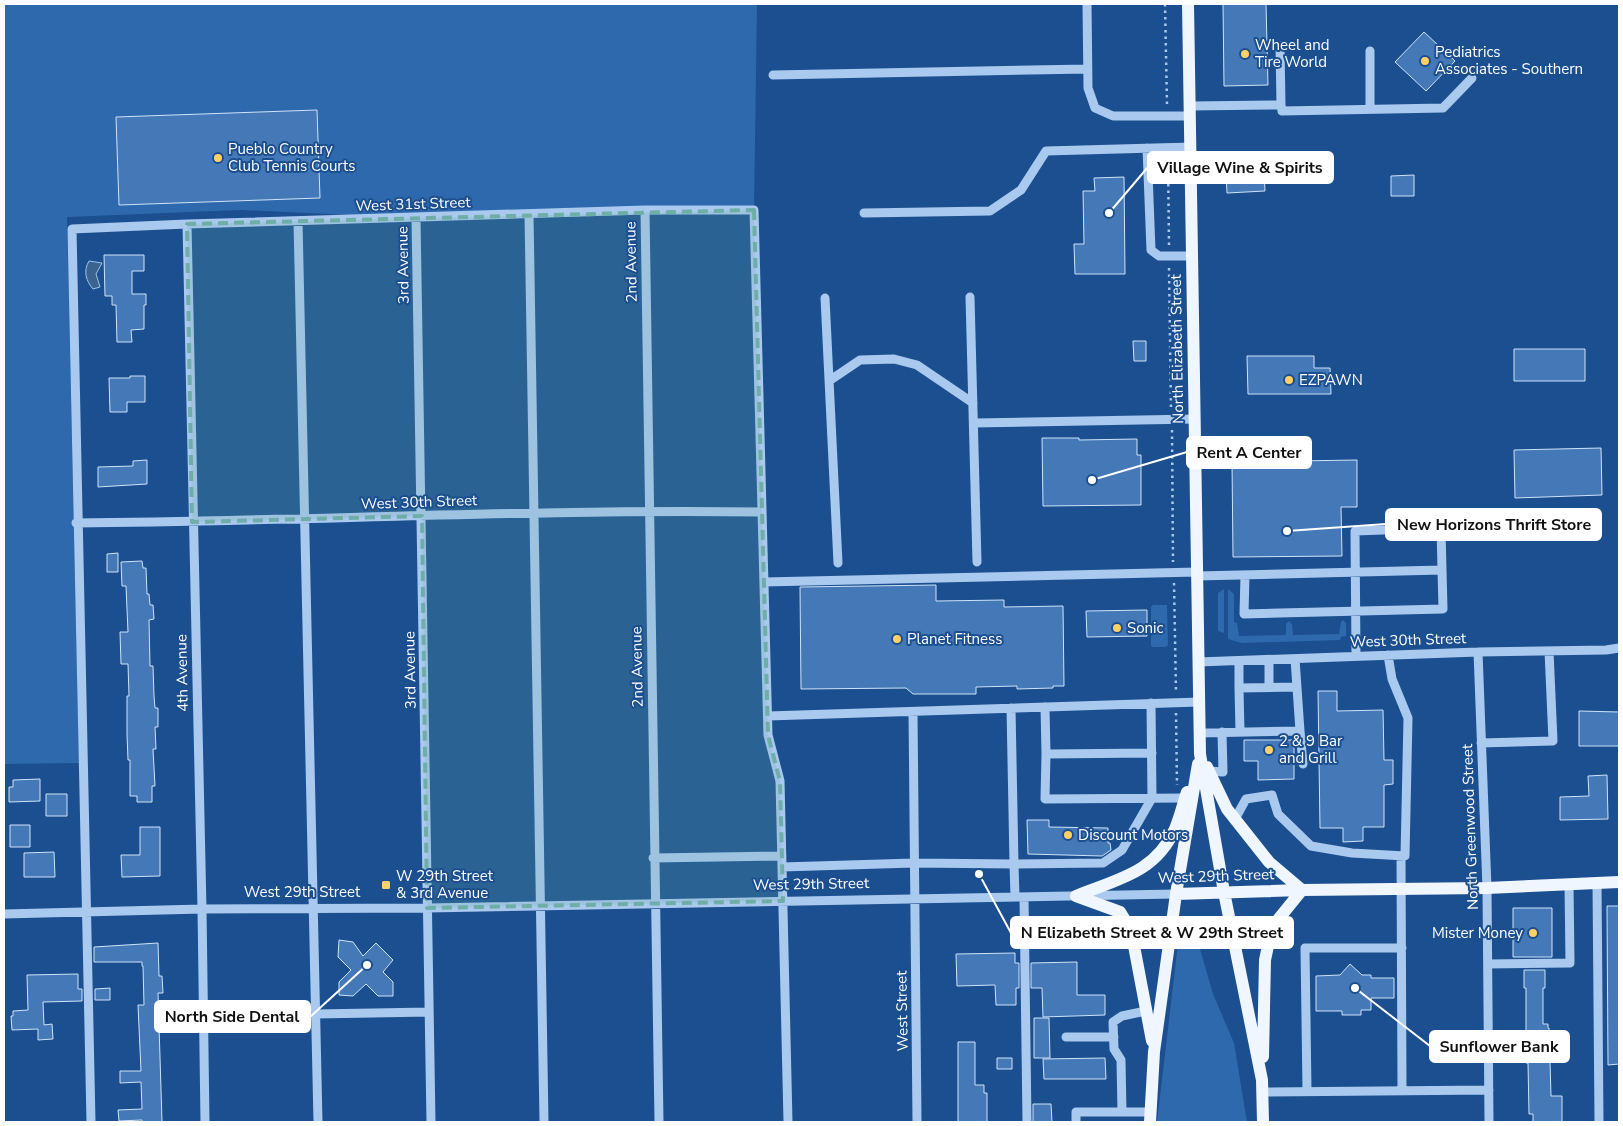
<svg xmlns="http://www.w3.org/2000/svg" width="1623" height="1126" viewBox="0 0 1623 1126" font-family="'Nunito Sans',sans-serif">
<rect width="100%" height="100%" fill="#1b4f8f"/>
<path fill="#2e69ad" d="M4,4H757L754,210L416,218L241,210L67,217L79,763L4,764Z
M1224,589V633L1218,631V593Z
M1228,589L1234,594V622L1237,623L1239,636L1285,635L1286,633V624L1289,621L1292,624L1293,635L1339,634L1341,622L1343,620L1346,623V636L1341,637L1340,640L1242,643L1228,639Z
M1153,605H1167L1168,645L1166,647H1153L1151,646V607Z
M1179,935H1196L1213,994L1234,1043L1247,1122H1157Z"/>
<path fill="#3c6290" stroke="#9cc4f0" d="M89,261L102,263L96,274L100,287L93,289C86,281 83,271 89,261Z"/>
<path fill="#4478b7" stroke="#cfe3fa" d="M1223,4H1266L1268,85L1224,86Z
M1424,32L1455,61L1426,91L1395,62Z
M317,110L320,198L119,205L116,117Z
M1264,170L1265,191L1227,193L1226,172Z
M1414,175V196H1391V176Z
M1124,177L1125,274H1075L1074,244H1084L1083,191H1095L1094,178Z
M104,255H144V271H132V294H146V305H144V329L131,330L132,342H117L116,305H112V296H105Z
M1133,341H1146V361H1134Z
M1514,349H1585V381H1514Z
M1247,356H1314V368H1330L1331,394H1248Z
M130,376H145V402H127V412H110L109,378H130Z
M1042,438H1079V440L1137,439V455H1141V505L1043,506Z
M1601,448L1602,495L1515,498L1514,450Z
M147,460V484L98,487V467L133,466V461Z
M1357,460V507H1341L1342,556L1233,557L1232,462Z
M118,553V572H107V554Z
M142,561L143,568H146L147,594H149L150,605H153L154,619L149,620L150,666H153L154,696L155,708H158V727H155L156,749H153L155,786H152V802H137V796H130V760H128L127,734V696H129L128,664H121L120,632H128L126,586H122L121,562Z
M936,585V601L1004,600V607L1063,606L1064,686H1053V688L1017,689V686L976,687V694H913L906,688L801,689L800,587Z
M1147,610V636L1087,637L1086,611Z
M1318,691H1337V711L1383,710L1384,760H1393V784L1384,785V827H1363V841L1343,842V828H1320Z
M1579,711L1619,712V746H1579Z
M1244,740H1294V779L1258,780V761H1244Z
M1607,775L1608,819L1560,820V797L1589,796L1588,776Z
M40,779V801L9,802V787H13V780Z
M46,794H67V816H46Z
M1027,820H1049V827L1108,828V843H1110L1111,850L1102,856L1028,854Z
M10,825H30V847H10Z
M140,827H160V876L122,877L121,855H140Z
M54,852L55,877H24V853Z
M1607,906H1619V1064L1608,1065Z
M1513,908H1552V957H1513Z
M339,940L353,942L363,956L376,943L393,960L383,972L393,982V996H378L366,984L353,996L339,995V982L351,970L338,957Z
M158,943L159,976H162L163,993H158L162,1122H142V1120L119,1121L118,1110L142,1109L141,1082L120,1083V1071H141L138,1005H144L143,966H142V962H94V947Z
M1015,953V963H1019V988H1016V1005H996L995,985L957,986L956,954Z
M1077,962V995H1105V1015L1043,1017L1042,988H1031V963Z
M1350,964L1362,975H1371V978H1394V998H1371V1010H1361V1015H1342V1011H1316V976L1340,975Z
M1524,970H1545V988H1543V1024H1548V1028H1549L1551,1096H1562V1122H1533V1114H1529L1528,1063H1526V988H1524Z
M78,974V989H82V1001L43,1002L44,1025L52,1024L53,1039L38,1040V1029L12,1030L11,1016H13V1011L28,1010L27,975Z
M110,988V1000H95V989Z
M1034,1018H1049L1050,1058H1034Z
M958,1042H975V1085H984V1093H987V1122H958Z
M997,1058H1012V1069H997Z
M1105,1058L1106,1079H1044L1043,1059Z
M1033,1104H1051L1052,1122H1033Z"/>
<g fill="none" stroke-linecap="round" stroke-linejoin="round">
<path stroke="#a9c9ee" stroke-width="2.5" stroke-dasharray="2.5 4" stroke-linecap="butt" d="M1165,4L1167,105
M1168,158L1169,245
M1169,268L1171,410
M1172,430L1173,562
M1174,583L1176,692
M1176,713L1177,785"/>
<path stroke="#a9c9ee" stroke-width="9" d="M1087,4L1088,88L1095,108L1113,116H1190
M1280,46L1281,105
M1370,51V109
M773,75L1087,69
M1190,106L1281,105L1282,111L1443,108L1472,78
M1147,148L1151,250L1159,256H1192
M645,210L659,1122
M864,213L990,211L1021,190L1046,151L1191,147
M529,214L544,1122
M416,218L431,1122
M298,221L318,1122
M187,224L202,909L205,1122
M970,297L977,562
M825,298L838,563
M829,381L860,360L894,359L917,365L973,403
M974,423L1195,419
M76,523C305,521 533,509 762,512
M1197,576L1442,570L1443,609L1244,614L1245,575
M764,582L1197,572
M1478,652L1487,888L1489,1122
M1356,656L1355,531L1441,528L1442,570
M1269,660V687
M1239,661V688
M1198,662L1478,652L1606,650L1619,648
M1045,707L1046,754
M913,712L917,1122
M768,716L1199,702
M1300,731L1303,764
M1240,732L1239,688L1297,687
M1199,733L1300,731L1295,659
M1481,743L1553,741L1549,651
M1152,753L1046,754L1045,799L1185,798
M1209,771L1223,772L1222,732
M1235,819L1246,799L1272,795L1278,814L1311,846L1352,853L1405,856L1408,718L1392,679L1388,655
M1401,856L1402,1090
M653,858L782,856
M782,867L914,863L1014,864L1011,708
M1597,883L1599,1122
M1015,897L1014,864L1103,863L1122,850L1152,798L1151,703
M1024,897L1027,1122
M4,914L202,909L427,908L1176,894
M1488,964L1570,963L1569,884
M316,1014L429,1012
M1066,1037H1114
M1307,1091L1305,948H1402
M1263,1092L1489,1090
M1122,1112L1121,1060L1114,1049L1113,1022L1122,1016L1146,1011
M91,1122C86,824 77,527 72,229L187,224L645,210H754L768,735L780,781L788,1122
M1076,1122V1112H1150"/>
<path stroke="#f0f6ff" stroke-width="12" d="M1188,4L1200,754L1224,892L1262,1080L1263,1122
M1207,767L1227,809L1269,862L1302,890L1272,927L1265,960L1263,1057
M1176,894L1302,890L1487,888L1619,882
M1076,896C1118,879 1155,873 1175,829C1180,817 1183,804 1187,792
M1076,896L1120,912L1131,930L1152,1041
M1150,1122L1154,1052L1176,894L1198,764"/>
</g>
<path fill="#6fada8" fill-opacity="0.2" stroke="#6fada8" stroke-width="4" stroke-dasharray="10 6" stroke-linejoin="round" d="M754,210L768,735L780,781L783,901L427,908L422,516L192,522L187,224Z"/>
<g fill="#ffd166" stroke="#1b4f8f" stroke-width="2">
<circle cx="1245" cy="54" r="5"/>
<circle cx="1425" cy="61" r="5"/>
<circle cx="218" cy="158" r="5"/>
<circle cx="1289" cy="380" r="5"/>
<circle cx="1117" cy="628" r="5"/>
<circle cx="897" cy="639" r="5"/>
<circle cx="1269" cy="750" r="5"/>
<circle cx="1068" cy="835" r="5"/>
<rect x="381" y="880" width="10" height="10" rx="2.5"/>
<circle cx="1533" cy="933" r="5"/>
</g>
<g text-anchor="middle" stroke-width="4" stroke-linejoin="round" paint-order="stroke">
<g font-size="15" fill="#fff" stroke="#1b4f8f" text-anchor="start">
<text x="1255" y="50">Wheel and<tspan x="1255" dy="17">Tire World</tspan></text>
<text x="1435" y="57">Pediatrics<tspan x="1435" dy="17">Associates - Southern</tspan></text>
<text x="228" y="154">Pueblo Country<tspan x="228" dy="17">Club Tennis Courts</tspan></text>
<text x="1299" y="385">EZPAWN</text>
<text x="1127" y="633">Sonic</text>
<text x="907" y="644">Planet Fitness</text>
<text x="1279" y="746">2 &amp; 9 Bar<tspan x="1279" dy="17">and Grill</tspan></text>
<text x="1078" y="840">Discount Motors</text>
<text x="396" y="881">W 29th Street<tspan x="396" dy="17">&amp; 3rd Avenue</tspan></text>
<text x="1523" y="938" text-anchor="end">Mister Money</text>
</g>
<g font-size="15" fill="#fff" stroke="#1b4f8f">
<text transform="translate(413 204) rotate(-2)" y="5">West 31st Street</text>
<text transform="translate(631 262) rotate(-91)" y="5">2nd Avenue</text>
<text transform="translate(403 265) rotate(-91)" y="5">3rd Avenue</text>
<text transform="translate(1177 349) rotate(-91)" y="5">North Elizabeth Street</text>
<text transform="translate(419 502) rotate(-2)" y="5">West 30th Street</text>
<text transform="translate(1408 640) rotate(-2)" y="5">West 30th Street</text>
<text transform="translate(637 667) rotate(-91)" y="5">2nd Avenue</text>
<text transform="translate(410 670) rotate(-91)" y="5">3rd Avenue</text>
<text transform="translate(182 673) rotate(-91)" y="5">4th Avenue</text>
<text transform="translate(1470 827) rotate(-92)" y="5">North Greenwood Street</text>
<text transform="translate(1216 876) rotate(-2)" y="5">West 29th Street</text>
<text transform="translate(811 884) rotate(-1)" y="5">West 29th Street</text>
<text x="302" y="897">West 29th Street</text>
<text transform="translate(902 1011) rotate(-91)" y="5">West Street</text>
</g>
</g>
<path fill="none" stroke="#fff" stroke-width="2" d="M1109 213L1148 167M1092 480L1187 452M1287 531L1386 524M979 874L1011 933M367 965L310 1017M1355 988L1430 1046"/>
<g fill="#fff" stroke="#1b4f8f" stroke-width="2">
<circle cx="1109" cy="213" r="5"/>
<circle cx="1092" cy="480" r="5"/>
<circle cx="1287" cy="531" r="5"/>
<circle cx="979" cy="874" r="5"/>
<circle cx="367" cy="965" r="5"/>
<circle cx="1355" cy="988" r="5"/>
</g>
<g fill="#fff" stroke="#fff" stroke-width="2">
<rect x="1148" y="152" width="185" height="31" rx="5"/>
<rect x="1187" y="437" width="124" height="31" rx="5"/>
<rect x="1386" y="509" width="215" height="31" rx="5"/>
<rect x="1011" y="917" width="282" height="31" rx="5"/>
<rect x="155" y="1001" width="155" height="31" rx="5"/>
<rect x="1430" y="1031" width="139" height="31" rx="5"/>
</g>
<g font-size="16" text-anchor="middle" font-weight="bold" fill="#111">
<text x="1240" y="173">Village Wine &amp; Spirits</text>
<text x="1249" y="458">Rent A Center</text>
<text x="1494" y="530">New Horizons Thrift Store</text>
<text x="1152" y="938">N Elizabeth Street &amp; W 29th Street</text>
<text x="232" y="1022">North Side Dental</text>
<text x="1499" y="1052">Sunflower Bank</text>
</g>
<rect width="1623" height="1126" fill="none" stroke="#ffffff" stroke-width="10"/>
</svg>
